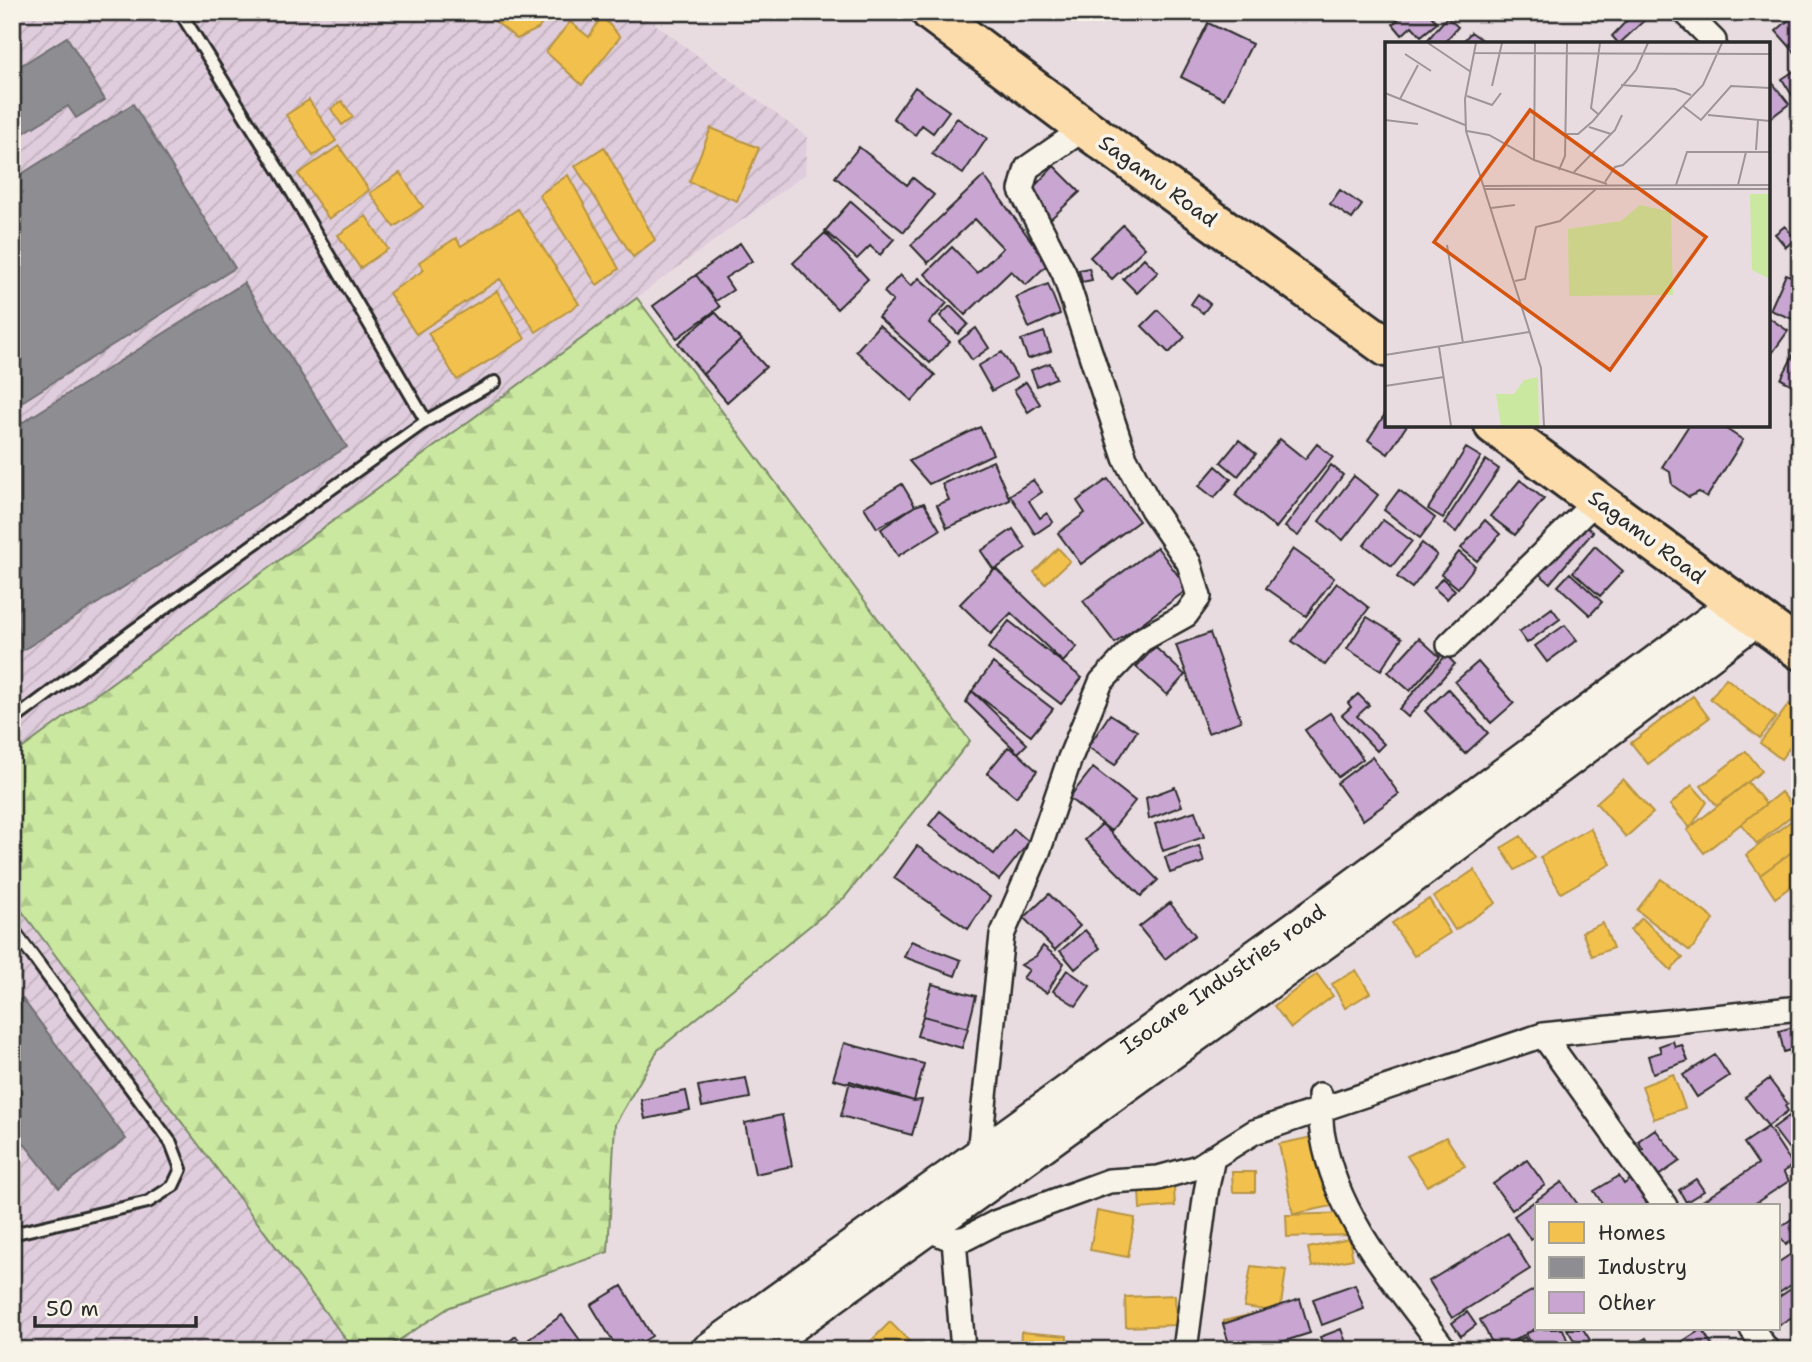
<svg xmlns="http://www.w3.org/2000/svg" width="1812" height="1362" viewBox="0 0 1812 1362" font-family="'Shantell Sans',sans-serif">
<defs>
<pattern id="industrial-furrows" width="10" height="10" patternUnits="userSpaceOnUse" patternTransform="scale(1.75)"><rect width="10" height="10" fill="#dfccdc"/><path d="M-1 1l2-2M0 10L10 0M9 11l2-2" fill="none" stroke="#c0afbd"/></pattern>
<pattern id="forest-firs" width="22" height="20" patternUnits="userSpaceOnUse" patternTransform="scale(1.75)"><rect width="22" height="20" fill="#cae8a0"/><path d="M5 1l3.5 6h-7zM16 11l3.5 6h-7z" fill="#aec78a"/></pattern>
</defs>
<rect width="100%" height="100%" fill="#e9dce1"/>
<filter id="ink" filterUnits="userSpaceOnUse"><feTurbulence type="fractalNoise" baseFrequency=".0143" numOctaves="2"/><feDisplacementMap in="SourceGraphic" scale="14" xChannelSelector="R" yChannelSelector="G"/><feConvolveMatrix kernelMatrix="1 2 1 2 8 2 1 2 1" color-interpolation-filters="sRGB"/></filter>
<g filter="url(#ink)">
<path fill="url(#industrial-furrows)" d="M12,12H639L807,137L805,174L12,756Z
M12,898L354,1350H12Z"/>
<path fill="url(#forest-firs)" stroke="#7a8a66" stroke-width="2" d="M637,298L970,741L845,897L658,1050L615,1124L608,1252L450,1307L384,1350H354L12,898V756Z"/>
<path fill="#f2c14e" stroke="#b69444" stroke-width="2" d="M484,12H551L538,29L517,39Z
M602,16L620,37L582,85L546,52L570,22L589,37Z
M309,100L336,141L313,156L286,115Z
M342,101L353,117L342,125L331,109Z
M711,128L759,148L737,201L689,182Z
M339,146L369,190L329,219L298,174Z
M604,147L655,240L633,257L575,166Z
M400,173L423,207L394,227L370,193Z
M568,175L619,269L597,285L539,195Z
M518,209L579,304L536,332L500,279L416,334L389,293L424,270L419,262L456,238L461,246Z
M366,216L388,249L360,268L338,235Z
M497,291L525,339L457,380L428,333Z
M1058,548L1070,561L1045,584L1034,572Z
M1726,678L1776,717L1760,738L1710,699Z
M1693,696L1709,718L1648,764L1631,743Z
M1789,704L1800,713V734L1781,759L1760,743Z
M1746,751L1762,771L1717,806L1701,786Z
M1623,779L1653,813L1626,837L1596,803Z
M1748,782L1766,804L1704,853L1687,830Z
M1692,785L1707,802L1690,828L1670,805Z
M1781,792L1797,811L1757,844L1741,824Z
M1800,814V846L1760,875L1746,855Z
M1590,828L1611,864L1561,893L1540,857Z
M1521,836L1535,858L1515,870L1501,848Z
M1796,849L1800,855V880L1775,898L1760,875Z
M1474,870L1496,903L1455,930L1434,897Z
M1661,879L1714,919L1690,951L1637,910Z
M1429,899L1450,933L1414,956L1392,923Z
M1642,918L1683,958L1671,970L1630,930Z
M1603,923L1613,948L1592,956L1582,932Z
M1356,970L1370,993L1345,1008L1332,984Z
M1317,974L1333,996L1291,1028L1274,1006Z
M1673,1074L1685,1108L1654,1119L1642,1086Z
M1322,1135L1337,1205L1293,1214L1279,1144Z
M1446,1137L1465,1166L1427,1186L1407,1156Z
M1232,1172H1255V1192H1233Z
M1174,1188L1175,1206L1140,1209L1139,1191Z
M1097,1211L1135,1218L1128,1257L1090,1250Z
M1350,1213L1351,1235L1287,1237L1286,1215Z
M1349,1239L1353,1259L1312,1267L1308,1248Z
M1251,1266L1286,1270L1280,1312L1244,1307Z
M1175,1295L1176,1325L1126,1327L1125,1297Z
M1301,1303L1308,1331L1242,1350H1231L1223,1321Z
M890,1322L914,1346L910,1350H880L871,1341Z
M1021,1332L1067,1336L1066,1350H1020Z"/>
<path fill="#8d8d92" stroke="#707073" stroke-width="2" d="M67,37L105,100L76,118L68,106L12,140V71Z
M133,104L235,268L12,408V180Z
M244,283L347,447L12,657V429Z
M22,998L126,1139L59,1188L12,1128V1006Z"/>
<path fill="#c8a6d1" stroke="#2b2b2b" stroke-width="2" d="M1407,12H1428L1437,23L1421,36L1412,26L1402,35L1393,24Z
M1635,12H1646L1649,16L1619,44L1612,36Z
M1798,12H1800V58L1776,31Z
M1447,17L1458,27L1443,44H1424Z
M1208,23L1252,44L1224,99L1181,77Z
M1471,32L1488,44H1461Z
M1800,67V90L1792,95L1782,79Z
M1768,77L1789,104L1768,120Z
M915,87L949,111L933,133L922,125L915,135L893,118Z
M957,118L987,138L963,174L932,154Z
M859,147L907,185L913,178L934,195L904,232L835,177Z
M1054,166L1080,192L1046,223L1028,193Z
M984,176L1048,264L1026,285L1011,271L965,315L925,274L952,247L977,273L1003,248L975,219L928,263L911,245Z
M1340,190L1362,205L1352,219L1330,204Z
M851,201L894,239L880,255L870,246L857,259L825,231Z
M1123,225L1145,248L1112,279L1090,257Z
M1785,226L1795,239L1786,247L1775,234Z
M825,233L868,279L837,309L793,263Z
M740,243L752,261L725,278L733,290L716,301L696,275Z
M1144,258L1158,272L1137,293L1123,279Z
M1089,268L1092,280L1082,282L1079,270Z
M1786,274L1800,280V310L1795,320L1770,310Z
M696,275L720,307L677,338L653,306Z
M900,275L911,286L919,278L947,303L929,323L950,342L930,363L878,317L893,301L884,292Z
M1048,284L1060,314L1029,328L1016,297Z
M1198,294L1210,304L1203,313L1191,304Z
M950,306L968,324L958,334L940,316Z
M1158,310L1185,337L1169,353L1142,326Z
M715,312L741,340L703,374L678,343Z
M1768,317L1788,331L1768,359Z
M879,325L935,375L912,401L856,351Z
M976,328L989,348L972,360L959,341Z
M1044,332L1051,351L1028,359L1021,340Z
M741,340L766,367L727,402L703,374Z
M1800,342V389L1781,379Z
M1002,352L1017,377L992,391L978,366Z
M1050,363L1056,378L1037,386L1031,370Z
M1026,382L1040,404L1028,412L1014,390Z
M1387,411V425H1407L1388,454L1368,440Z
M1689,425H1720L1743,440L1707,497L1699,492L1689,497L1672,485L1670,472L1662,467Z
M980,427L993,454L929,484L909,461Z
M1280,439L1305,459L1317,444L1333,457L1276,528L1235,495Z
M1239,440L1256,454L1238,476L1221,462Z
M1466,448L1481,457L1443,518L1428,509Z
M1486,460L1499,469L1456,532L1444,523Z
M993,461L1010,500L947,528L937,505L949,500L942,484Z
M1331,465L1343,475L1298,536L1285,527Z
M1216,466L1231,479L1214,498L1199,486Z
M1354,476L1378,495L1343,540L1319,521Z
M1108,479L1139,521L1081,564L1058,533L1085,513L1077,501Z
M1033,480L1042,492L1029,501L1040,518L1047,513L1053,522L1035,534L1010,495Z
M1520,480L1544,499L1515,535L1490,516Z
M902,484L915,506L877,528L864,507Z
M1399,490L1435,518L1420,538L1384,510Z
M924,503L940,530L898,556L881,529L915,506Z
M1383,520L1412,541L1392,566L1364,545Z
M1485,520L1500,534L1477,561L1461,548Z
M1580,522L1593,532L1550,583L1537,572Z
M1013,529L1026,548L994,570L981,551Z
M1422,543L1437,555L1412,588L1397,577Z
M1595,546L1623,571L1600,596L1573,572Z
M1157,547L1188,589L1115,643L1083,601Z
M1293,549L1334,578L1306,616L1266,588Z
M1459,552L1475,566L1458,588L1441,574Z
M995,568L1077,647L1063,662L1011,613L991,634L960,604Z
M1570,573L1602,602L1590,615L1558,586Z
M1442,578L1455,590L1447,599L1434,588Z
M1337,583L1369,608L1325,665L1292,641Z
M1552,608L1560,619L1527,643L1519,632Z
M1367,617L1402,638L1381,670L1347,649Z
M1009,621L1082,678L1061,704L988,648Z
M1565,625L1577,640L1547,662L1535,646Z
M1210,633L1241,721L1208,733L1176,645Z
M1419,638L1440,657L1410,691L1388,672Z
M1155,647L1185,675L1167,695L1136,667Z
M1446,655L1455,664L1408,717L1399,709Z
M1478,662L1514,703L1491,723L1455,682Z
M993,663L1053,709L1031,736L972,691Z
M1448,689L1488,733L1465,754L1425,711Z
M972,691L1027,744L1018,753L966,702Z
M1358,694L1369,705L1357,716L1384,744L1377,751L1342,715L1351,707L1348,703Z
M1330,713L1363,759L1338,777L1305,730Z
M1110,714L1137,731L1115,765L1088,747Z
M1008,747L1018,753L1037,771L1016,797L987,773Z
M1372,757L1399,794L1363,820L1337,783Z
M1093,768L1135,801L1111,831L1069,798Z
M1175,787L1182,806L1149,819L1146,798Z
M940,811L994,854L1014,829L1029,842L999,880L929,825Z
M1195,811L1204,837L1163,851L1155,824Z
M1102,824L1158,880L1141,896L1085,840Z
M917,846L990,897L968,929L894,878Z
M1199,846L1204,862L1170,873L1165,857Z
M1049,894L1080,926L1055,950L1024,918Z
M1170,903L1195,935L1165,959L1139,927Z
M1085,930L1100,948L1075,969L1060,951Z
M911,941L961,960L955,976L904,957Z
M1043,946L1064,963L1047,993L1023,978L1029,970L1021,965L1036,956Z
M1067,970L1090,986L1076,1006L1053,991Z
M932,984L976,996L968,1028L923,1016Z
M923,1016L968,1028L962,1048L917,1036Z
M1800,1025V1047L1784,1052L1779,1031Z
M1673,1041L1675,1047L1682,1045L1688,1061L1653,1073L1648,1056L1661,1052L1659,1046Z
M844,1043L924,1064L914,1101L833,1079Z
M1715,1055L1729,1076L1697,1097L1683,1075Z
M746,1078L750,1098L702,1107L698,1086Z
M1769,1079L1788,1104L1785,1106L1788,1111L1768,1126L1745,1097Z
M850,1081L914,1101L922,1100L912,1135L841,1116Z
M686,1091L690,1110L645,1119L641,1100Z
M1800,1108V1140L1788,1148L1773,1128Z
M782,1115L792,1166L755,1174L745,1123Z
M1768,1127L1793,1165L1783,1172L1789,1181L1751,1206H1695L1758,1164L1744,1143Z
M1655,1129L1680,1161L1658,1176L1641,1151L1643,1149L1638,1141Z
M1527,1160L1545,1185L1512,1210L1493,1184Z
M1619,1176L1624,1184L1631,1179L1647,1204L1644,1206H1604L1594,1191Z
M1696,1179L1704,1191L1686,1202L1679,1190Z
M1562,1182L1579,1206H1537V1236L1531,1240L1514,1216Z
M1800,1213V1248L1798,1250L1791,1241L1786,1245L1779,1235V1228Z
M1508,1233L1530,1269L1452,1318L1429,1281Z
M1797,1250L1800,1254V1279L1779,1293V1262Z
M1800,1283V1312L1779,1325V1297Z
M1355,1284L1364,1309L1322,1325L1313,1299Z
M622,1286L652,1336L629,1350H618L591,1305Z
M1537,1288V1328L1496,1350L1480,1320Z
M1300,1299L1310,1333L1257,1350H1231L1223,1324Z
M1467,1312L1476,1325L1461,1336L1452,1323Z
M562,1315L587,1350H537L529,1339Z
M1341,1329L1347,1345L1334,1350H1326L1320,1337Z
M1538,1329H1563L1569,1345L1556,1350H1533L1526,1333Z
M1567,1329H1583L1590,1340L1578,1347Z
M1702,1329L1715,1350H1669Z
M516,1336L527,1350H498Z
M1799,1336L1800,1350H1789L1786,1345Z
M1525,1337L1531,1350H1500Z
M1646,1338L1653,1350H1626Z"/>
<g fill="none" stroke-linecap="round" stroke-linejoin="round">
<defs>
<path id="lane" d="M180,12L280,172L426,421
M12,721L134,630L426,421L495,382
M12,928L171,1143L181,1169L173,1186L148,1202L12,1234"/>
<path id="street" d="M1685,12L1714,41
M1449,645L1597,500
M1543,1035L1665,1206
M1320,1095C1321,1109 1320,1124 1323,1137C1337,1219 1397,1285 1445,1350
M979,1153L1002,935L1038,852L1070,758L1101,682L1141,640L1186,615L1199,597L1189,563L1152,509L1125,458L1064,273L1021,190L1027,168L1085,128
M927,1229L954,1240L966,1238L997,1222L1109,1181L1158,1178L1198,1167L1254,1132L1543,1035L1800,1008
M954,1240L963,1350
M1752,1329L1767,1350
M1185,1350L1206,1192L1213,1157"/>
<path id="secondary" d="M708,1350L1335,899L1735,603
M759,1350L1353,922L1757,619"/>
<path id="highway" d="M931,12L1085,128L1387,347
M1494,425L1800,650"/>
</defs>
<use href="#lane" stroke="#2b2b2b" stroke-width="16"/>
<use href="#street" stroke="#2b2b2b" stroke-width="28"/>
<use href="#secondary" stroke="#2b2b2b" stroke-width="37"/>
<use href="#highway" stroke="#2b2b2b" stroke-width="44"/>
<use href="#lane" stroke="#f7f3e8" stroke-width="10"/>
<use href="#street" stroke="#f7f3e8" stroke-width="23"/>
<use href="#secondary" stroke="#f7f3e8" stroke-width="32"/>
<use href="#highway" stroke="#fddcac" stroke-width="38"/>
</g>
</g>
<g text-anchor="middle" stroke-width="7" stroke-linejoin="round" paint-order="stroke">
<g font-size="21" fill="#2b2b2b" stroke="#f7f3e8">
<text transform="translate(1158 181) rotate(36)" y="7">Sagamu Road</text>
<text transform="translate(1647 537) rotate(37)" y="7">Sagamu Road</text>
<text transform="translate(1223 979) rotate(-35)" y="7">Isocare Industries road</text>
</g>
</g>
<g transform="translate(1385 42)">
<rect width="385" height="385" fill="#e9dce1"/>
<path d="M365,152H385V237L367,228ZM153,335L154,384H116L111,352H129L139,338Z" fill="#cae8a0"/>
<path d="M255,163L286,170L288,253L184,254L183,187L236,179Z" fill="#cae8a0"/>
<path fill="none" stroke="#9d9598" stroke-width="2" d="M43,1L86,30M91,1L80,57L81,89L156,326L159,384M90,11L385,12M20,12L46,29M236,43L290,47L306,53M107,44L117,1M0,51L80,83M82,54L107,63L116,51M15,57L33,23M298,64L316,78L346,44L385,46M213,72L206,66L215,1M323,73L385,79M0,78L33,82M204,85L226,92M82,89L104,93L149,118L222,142M180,92H193L208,79L251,28L263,1M371,108L373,78M149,118L150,1M174,128L180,114L182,1M189,130L230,88L237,73M220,140L230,125L238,123L265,98L318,43L337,1M291,143L302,110H385M353,143L361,110M99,144L385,143M100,147H385M106,166L130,163M62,203L78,301M130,239L140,237L151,185L175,179L211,147M54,305L66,384M0,313L144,290M0,344L59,335"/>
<path fill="#d5540f" fill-opacity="0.15" stroke="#d5540f" stroke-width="3.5" d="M145,68L321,195L225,328L49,200Z"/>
<rect width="385" height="385" fill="none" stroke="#2b2b2b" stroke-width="3.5"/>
</g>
<rect width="1812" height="1362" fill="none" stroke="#f7f3e8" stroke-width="42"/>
<rect x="21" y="21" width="1770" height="1320" fill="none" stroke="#2b2b2b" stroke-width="2.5" filter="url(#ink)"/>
<rect x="1535" y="1204" width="245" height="126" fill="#f7f3e8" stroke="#a5a39c" stroke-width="2"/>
<rect x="1549" y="1222" width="35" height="21" fill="#f2c14e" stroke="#a5a39c" stroke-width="2"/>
<text x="1598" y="1240" font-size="21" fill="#2b2b2b">Homes</text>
<rect x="1549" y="1257" width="35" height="21" fill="#8d8d92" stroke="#a5a39c" stroke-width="2"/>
<text x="1598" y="1274" font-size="21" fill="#2b2b2b">Industry</text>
<rect x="1549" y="1292" width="35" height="21" fill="#c8a6d1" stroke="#a5a39c" stroke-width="2"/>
<text x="1598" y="1310" font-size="21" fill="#2b2b2b">Other</text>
<path d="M35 1316v10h161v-10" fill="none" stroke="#2b2b2b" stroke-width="3.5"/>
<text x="46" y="1316" font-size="21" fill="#2b2b2b" stroke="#f7f3e8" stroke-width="5" paint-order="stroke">50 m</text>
</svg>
